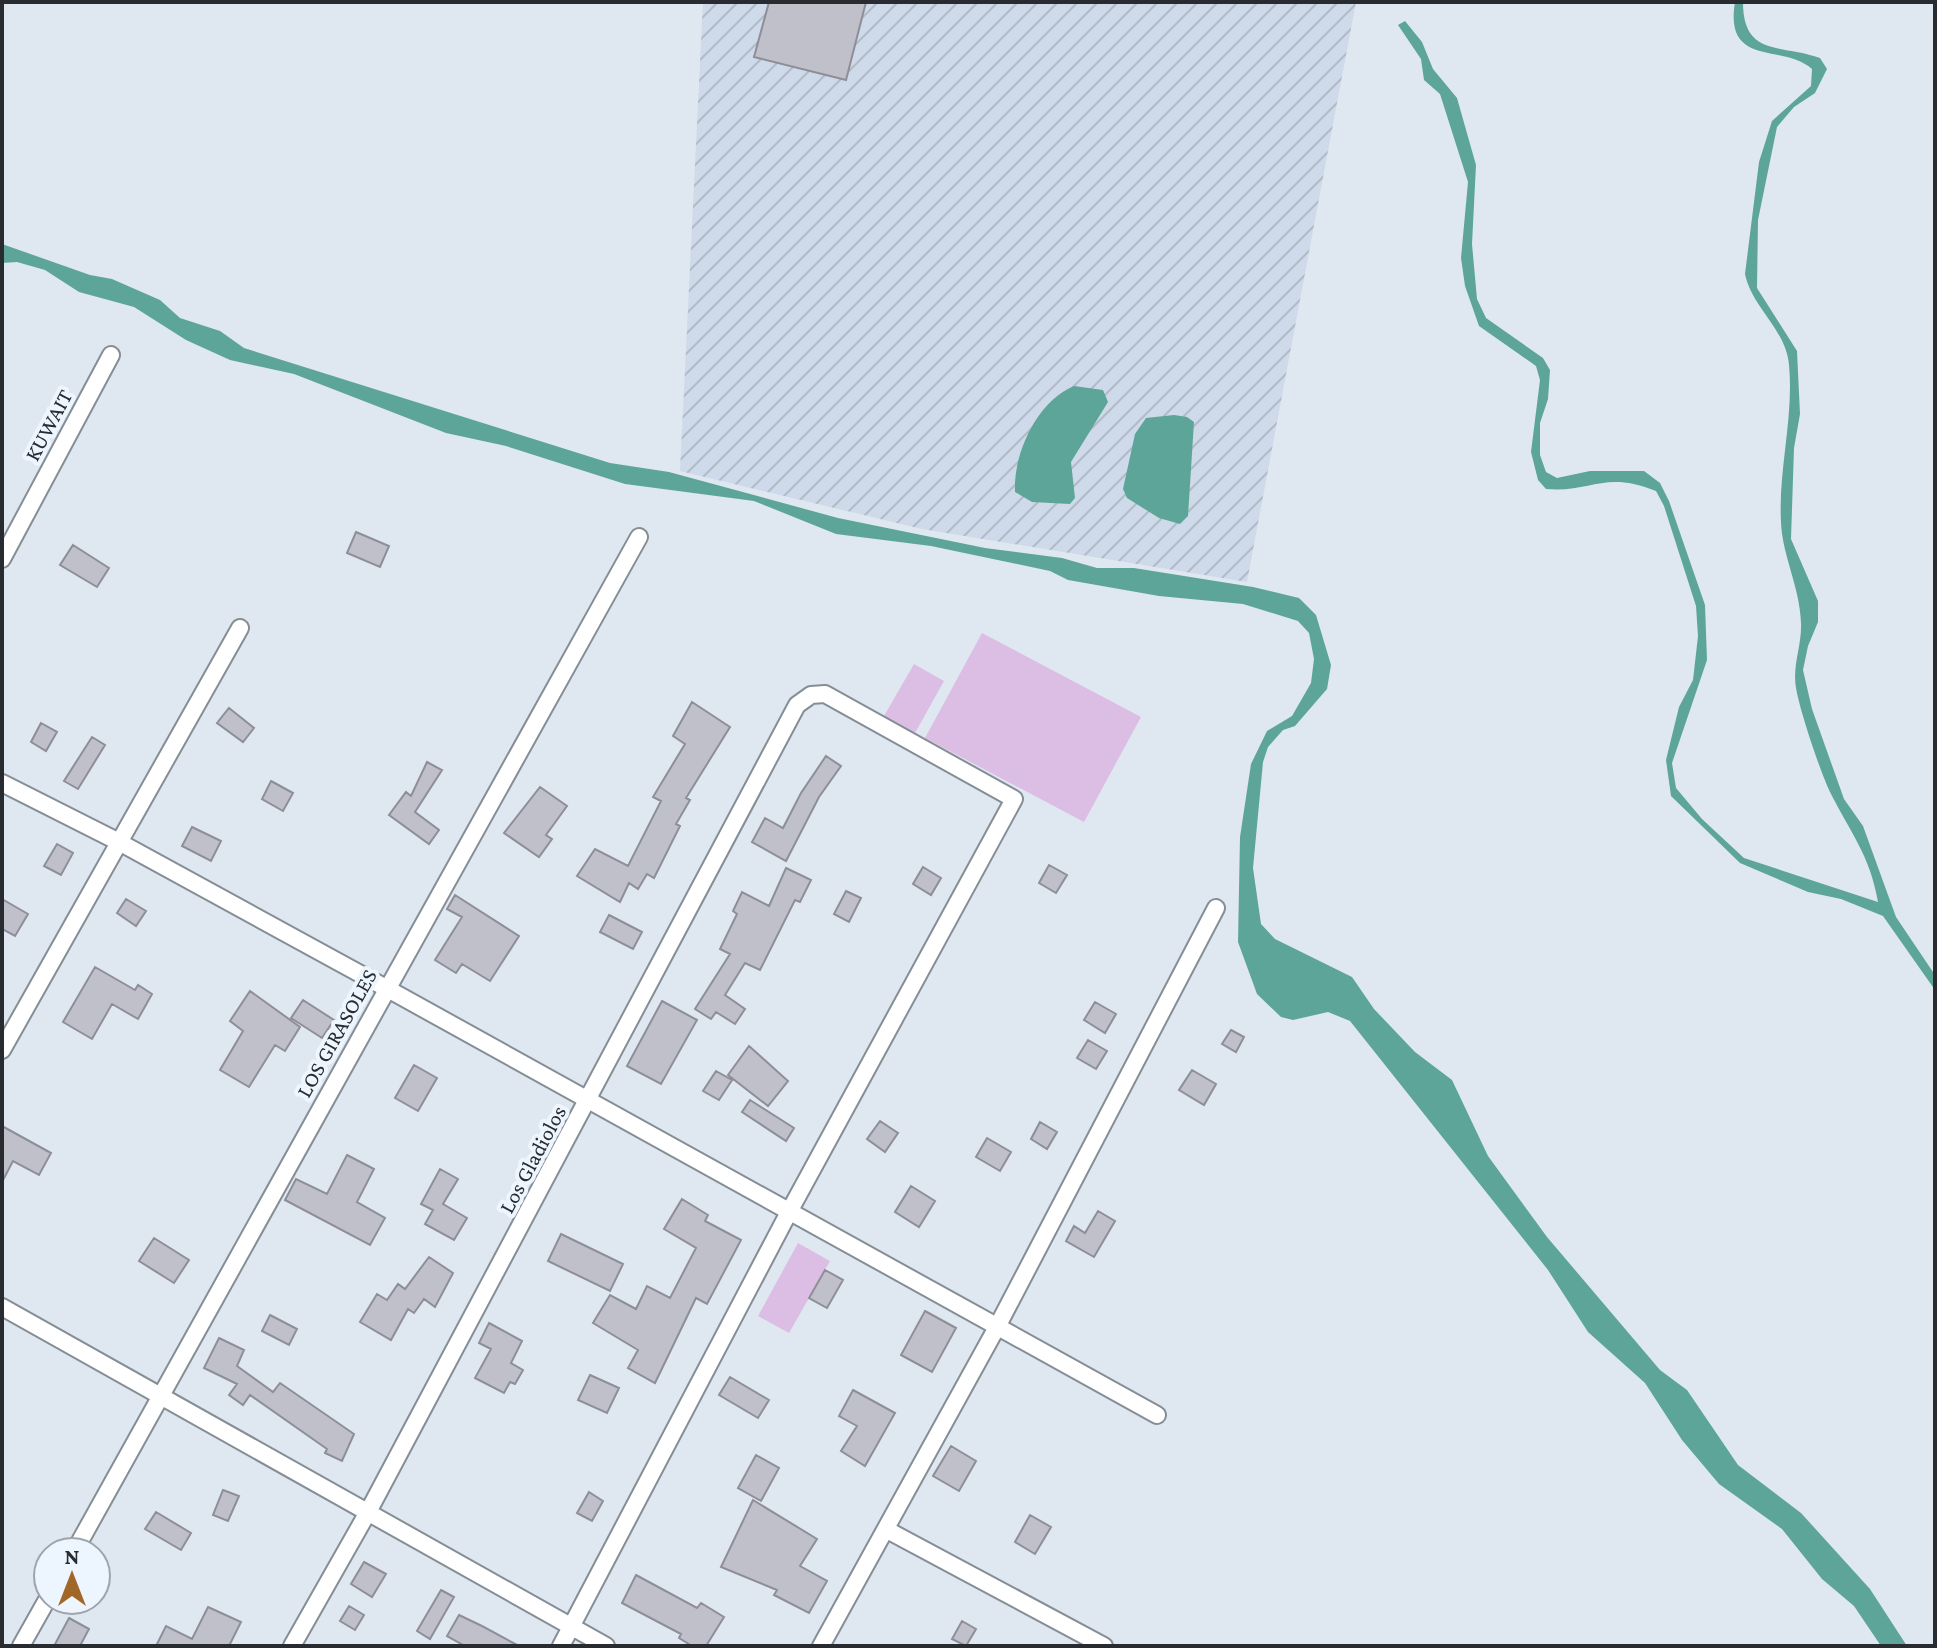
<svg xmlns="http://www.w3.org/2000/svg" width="1937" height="1648" viewBox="0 0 1937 1648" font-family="'Crimson Pro',serif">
<defs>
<pattern id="industrial-furrows" width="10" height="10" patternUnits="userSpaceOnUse" patternTransform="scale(2)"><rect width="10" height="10" fill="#cedae9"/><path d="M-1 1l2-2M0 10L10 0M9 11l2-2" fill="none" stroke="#b1bbc8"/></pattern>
</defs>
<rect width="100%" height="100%" fill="#dfe8f1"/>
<path fill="url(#industrial-furrows)" d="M703,2H1356L1247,582L922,529L680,471Z"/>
<path fill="#dcbde3" d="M982,633L1141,717L1084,822L925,738Z
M914,664L944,681L915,733L884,716Z
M798,1243L830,1261L789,1333L758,1316Z"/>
<path fill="#5da599" d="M1735,2H1743C1743,57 1781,44 1820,58L1827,69L1815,93L1794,107L1777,127L1758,220L1757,288L1797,351L1800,414L1794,448L1791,539L1818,601V622L1808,646L1803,670L1812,709L1844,799L1863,826L1896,917L1935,975V990L1883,916L1841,899L1808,892L1740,863L1671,796L1666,760L1679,707L1693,680L1698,636L1696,606L1664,506L1656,491C1604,470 1592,493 1546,489L1538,480L1531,452L1540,380L1536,366L1479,326L1465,286L1461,258L1468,182L1440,94L1424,80L1421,59L1398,25L1405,21L1422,42L1433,69L1457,98L1476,165L1472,244L1477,299L1486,318L1543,358L1550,370L1548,399L1540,423V455L1546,472L1557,478L1590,471H1644L1660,483L1669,501L1705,605L1707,660L1672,763L1676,788L1702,819L1744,858L1878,902C1870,855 1850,832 1830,792C1820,771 1800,711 1796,688C1792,666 1802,645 1801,623C1800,587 1782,555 1781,522C1778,470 1794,418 1789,365C1786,329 1752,308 1745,274L1759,162L1772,121L1811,86L1812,69C1783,43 1724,68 1735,2Z
M2,244L90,275L112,279L160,300L180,318L220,331L244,348L610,463L669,472L838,518L985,548L1062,558L1097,568H1134L1253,587L1299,598L1316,615L1331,665L1327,689L1295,726L1283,730L1268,747L1263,762L1253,868L1261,924L1275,939L1352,977L1374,1009L1415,1052L1452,1080L1488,1156L1547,1237L1660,1370L1687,1390L1738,1465L1801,1513L1870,1589L1907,1646H1881L1854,1606L1822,1579L1782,1529L1719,1484L1682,1440L1645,1383L1588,1332L1548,1270L1350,1021L1328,1012L1293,1020L1281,1017L1257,994L1238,942L1240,837L1251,764L1267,731L1292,716L1311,683L1314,659L1309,633L1298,621L1243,604L1159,596L1068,580L1050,571L931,546L836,534L754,501L625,484L506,446L446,433L294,374L230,360L186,340L134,307L79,292L45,270L17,262L2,263Z
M1074,386L1103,390L1108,402L1071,462L1075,498L1070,504L1032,502L1015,492C1013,454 1037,401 1074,386Z
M1174,415L1187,417L1194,422L1188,516L1180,524L1159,518L1127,498L1123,489L1135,434L1146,418Z"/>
<path fill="#c0c0cb" stroke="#8e8e99" stroke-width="2" d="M769,2H866L846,80L754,57Z
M356,532L389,546L380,567L347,553Z
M73,545L109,568L97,587L60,565Z
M692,702L730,727L686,798L690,800L676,824L680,826L654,878L647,874L638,889L629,883L620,902L577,876L595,849L628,866L661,801L653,797L685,744L673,736Z
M229,708L254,728L243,742L217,723Z
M41,723L57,732L46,751L31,742Z
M92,737L105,745L78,789L64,781Z
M826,756L841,766L819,797L786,861L752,842L765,818L783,828L801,793Z
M427,762L442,770L415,812L439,830L429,844L389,815L406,792L411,796Z
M271,781L293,793L283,811L262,799Z
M540,787L567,806L546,835L552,839L539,857L504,833Z
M192,827L221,841L211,861L182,846Z
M57,844L73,853L61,875L44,866Z
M1049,865L1067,875L1056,893L1039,883Z
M923,867L941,878L931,895L913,884Z
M786,868L811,880L800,902L795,900L760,970L745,963L725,995L745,1009L735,1024L716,1012L711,1019L695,1009L730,954L720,949L737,914L733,911L742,892L769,906Z
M846,891L861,898L849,922L834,914Z
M455,895L519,936L490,981L462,964L456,973L435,960L462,917L447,909Z
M2,899L28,914L15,936L2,929Z
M126,899L146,911L136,926L117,913Z
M609,915L642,932L633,949L600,932Z
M95,967L135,990L138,985L152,994L138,1019L112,1004L92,1039L63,1022Z
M250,991L300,1027L285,1051L275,1045L249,1087L220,1070L243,1031L230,1021Z
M303,1000L334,1020L322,1038L291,1018Z
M662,1001L697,1020L661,1084L627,1066Z
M1095,1002L1116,1014L1105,1033L1084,1020Z
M1231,1030L1244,1037L1236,1052L1222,1044Z
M1088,1040L1107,1051L1096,1069L1077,1058Z
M749,1046L788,1081L768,1106L728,1075Z
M414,1065L437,1078L418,1111L395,1098Z
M1192,1070L1216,1084L1204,1105L1179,1090Z
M716,1071L732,1080L719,1100L703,1091Z
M750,1100L794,1128L786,1141L742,1112Z
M880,1121L898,1133L885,1152L867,1139Z
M1040,1122L1057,1132L1047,1149L1031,1139Z
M2,1126L51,1153L39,1175L13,1161L2,1182Z
M987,1138L1011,1152L1000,1171L976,1157Z
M347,1155L374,1169L357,1202L385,1218L370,1245L285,1200L296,1179L327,1194Z
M440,1169L458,1179L443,1204L467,1218L454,1240L425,1224L433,1210L421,1204Z
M911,1186L935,1201L919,1227L895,1212Z
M682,1199L708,1215L705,1221L741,1240L707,1304L696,1298L655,1383L628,1368L638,1350L593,1323L610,1295L636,1309L647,1286L670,1298L696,1248L664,1229Z
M1098,1211L1115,1221L1094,1257L1066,1241L1074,1226L1085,1233Z
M561,1234L623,1264L610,1291L548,1261Z
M154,1238L189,1260L174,1283L139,1261Z
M429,1257L453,1273L435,1307L424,1299L414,1313L408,1309L391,1340L360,1322L377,1294L387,1300L398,1284L405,1289Z
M825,1270L843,1280L827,1308L809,1298Z
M925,1311L956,1328L932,1372L901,1355Z
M270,1315L297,1329L289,1345L262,1331Z
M489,1323L522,1341L511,1363L523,1370L515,1384L510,1382L504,1393L475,1378L491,1349L479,1343Z
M219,1338L244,1350L237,1366L273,1392L280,1383L354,1434L342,1461L325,1453L327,1449L250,1395L243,1405L229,1395L237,1384L204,1368Z
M590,1375L619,1388L607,1413L578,1400Z
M730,1377L769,1400L758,1418L719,1395Z
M853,1390L895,1413L865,1466L841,1451L857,1426L839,1416Z
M951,1446L976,1461L959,1491L933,1476Z
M756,1455L779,1468L761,1501L738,1488Z
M223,1490L239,1496L228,1521L213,1515Z
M589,1492L603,1501L592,1521L577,1513Z
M753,1500L817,1539L800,1566L827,1581L809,1613L774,1595L777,1590L721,1567Z
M156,1512L191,1533L181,1550L145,1529Z
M1030,1515L1051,1527L1035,1554L1015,1542Z
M364,1562L386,1574L372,1597L351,1584Z
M636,1575L697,1608L701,1603L724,1617L706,1646H692L679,1638L681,1634L622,1603Z
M441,1590L454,1597L430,1639L417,1631Z
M349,1606L364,1615L355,1630L340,1621Z
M208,1607L241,1622L229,1646H156L166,1626L192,1639Z
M459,1615L482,1626L519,1646H465L447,1636Z
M69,1618L89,1629L80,1646H54Z
M962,1621L976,1629L966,1646L952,1639Z"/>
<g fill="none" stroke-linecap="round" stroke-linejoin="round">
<defs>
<path id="street" d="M2,559L111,355
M2,783L119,842L386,988L1157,1415
M2,1050L240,628
M2,1307L606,1646
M887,1530L1104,1646
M74,1552L639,537
M21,1646L48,1598
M292,1646L368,1512L797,705L811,695L825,694L1014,799L789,1212L561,1646
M821,1646L997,1327L1216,908"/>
</defs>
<use href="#street" stroke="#858d95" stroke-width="20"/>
<use href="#street" stroke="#fff" stroke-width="16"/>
</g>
<g text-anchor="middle" stroke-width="8" stroke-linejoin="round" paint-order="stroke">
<g font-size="22" fill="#282b2f" stroke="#edf5fe">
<text transform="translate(48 425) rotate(-62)" y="8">KUWAIT</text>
<text transform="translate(336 1033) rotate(-61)" y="8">LOS GIRASOLES</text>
<text transform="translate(532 1159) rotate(-62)" y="8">Los Gladiolos</text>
</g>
</g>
<rect width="1937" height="1648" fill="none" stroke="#282b2f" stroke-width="8"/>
<g transform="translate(72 1576)"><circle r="38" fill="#edf5fe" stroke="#9ea4ab" stroke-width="2"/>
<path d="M0-6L14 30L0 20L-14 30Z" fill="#a16727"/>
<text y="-12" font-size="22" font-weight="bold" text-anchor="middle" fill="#282b2f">N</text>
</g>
</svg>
